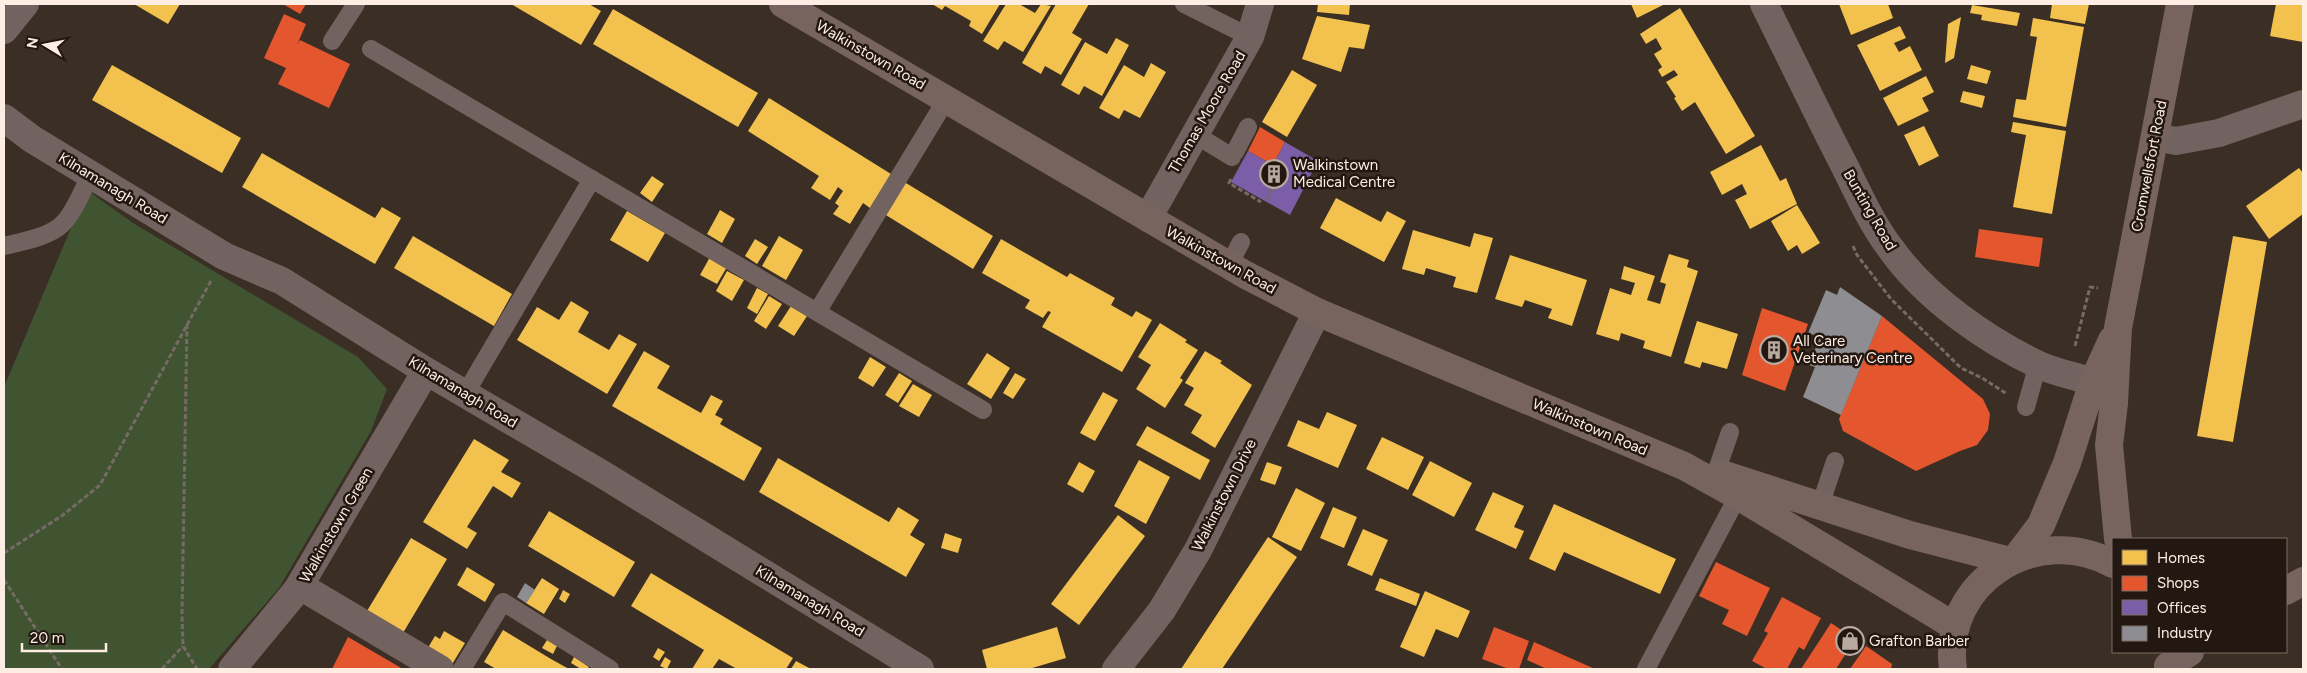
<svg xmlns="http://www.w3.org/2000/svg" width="2307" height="673" viewBox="0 0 2307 673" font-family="Figtree,sans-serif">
<rect width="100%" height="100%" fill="#3b2e25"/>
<path fill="#405431" d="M87,190L133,223L358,357L387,389L371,431L279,588L209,669H4V387Z"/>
<path fill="#f2c14e" d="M134,4H180L168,24Z
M511,4H589L601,11L581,45Z
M932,4H1000L982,34L969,26L971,21L945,6L942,10Z
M1006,4H1019L1035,13L1041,4L1051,6L1023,52L1004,41L998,50L983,41Z
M1056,4H1089L1072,33L1082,39L1061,75L1045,66L1041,74L1022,63Z
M1318,4H1350L1349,15L1317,12Z
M1631,4H1665L1637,18Z
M1839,4H1888L1893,18L1851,35Z
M2052,4H2089L2085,24L2050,18Z
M2276,4H2303V42L2270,36Z
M1972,5L2020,13L2017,26L1981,20L1982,15L1970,13Z
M1680,8L1755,136L1726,154L1695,102L1682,111L1674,98L1676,97L1666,82L1678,75L1674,70L1662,77L1658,70L1662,67L1654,54L1662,49L1656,38L1646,44L1640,34Z
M613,9L758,93L738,127L593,44Z
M1317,16L1370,25L1364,49L1349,47L1341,72L1302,59Z
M1961,17L1954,58L1945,63L1948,24Z
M2033,18L2084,27L2066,127L2013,117L2016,99L2026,100L2037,37L2030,36Z
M1900,26L1906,38L1894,43L1899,52L1910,46L1922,70L1880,91L1857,45Z
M1116,38L1129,45L1102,96L1084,86L1079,95L1061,85L1085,42L1107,54Z
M1151,63L1166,72L1140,118L1124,110L1119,119L1099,108L1124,65L1144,77Z
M112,65L241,138L222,173L92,100Z
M1971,65L1991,71L1987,84L1967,79Z
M1292,70L1317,85L1287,137L1262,122Z
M1926,76L1934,92L1922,98L1929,111L1898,126L1883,98Z
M1963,91L1985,96L1982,108L1960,102Z
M769,98L891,174L870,208L863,203L850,224L833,214L839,206L835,203L843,191L838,187L830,200L811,188L819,176L748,131Z
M2013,122L2066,131L2052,214L2013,207L2026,135L2011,132Z
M1924,126L1939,156L1919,166L1904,135Z
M1761,145L1780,181L1786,178L1797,204L1750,229L1735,200L1747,194L1742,184L1722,195L1710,172Z
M262,153L375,218L382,207L401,218L375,264L242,187Z
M2299,168L2303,173V214L2269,239L2246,206Z
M652,176L664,184L652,202L640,193Z
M901,180L993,236L973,269L881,212Z
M1336,198L1381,222L1387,211L1406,221L1384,262L1320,228Z
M1797,205L1820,243L1802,254L1797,245L1788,251L1771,221Z
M720,210L735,219L722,243L707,234Z
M627,211L665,233L648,262L610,240Z
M1413,230L1470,247L1474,233L1493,238L1477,293L1453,287L1456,277L1426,268L1424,275L1402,269Z
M413,236L512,294L494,326L394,268Z
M779,236L803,250L786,280L762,266Z
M2233,236L2267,242L2233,442L2197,436Z
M755,239L768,247L757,264L745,256Z
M1001,239L1067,277L1070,273L1115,298L1111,305L1132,317L1136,311L1152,320L1122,372L1042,327L1051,312L1048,311L1043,318L1025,308L1030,300L982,273Z
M1669,254L1689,260L1687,267L1698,271L1671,357L1643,348L1645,341L1621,333L1619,341L1596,334L1610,288L1631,295L1635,283L1621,279L1624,266L1655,276L1647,300L1660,304L1666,284L1660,282Z
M1510,255L1587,280L1572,326L1548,318L1552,309L1525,300L1522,307L1495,299Z
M710,257L727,267L717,284L700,275Z
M727,271L744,280L732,301L716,291Z
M757,288L768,294L757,314L747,308Z
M769,296L782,304L766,329L754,321Z
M571,301L589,312L578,332L609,350L619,334L637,344L607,394L517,340L537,307L559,320Z
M791,306L807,316L794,336L778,326Z
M1697,321L1738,334L1727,369L1702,362L1700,368L1684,363Z
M1160,323L1187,340L1185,342L1198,350L1180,378L1183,380L1165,408L1136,389L1151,365L1138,357Z
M644,351L670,366L657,388L701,413L711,395L723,401L715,415L723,419L720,424L762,448L744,481L612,406Z
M1205,351L1222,361L1220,363L1252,385L1215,448L1191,433L1202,415L1184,405L1194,388L1185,383Z
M987,353L1010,368L991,399L967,384Z
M870,357L886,367L873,387L858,378Z
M899,373L912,381L898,403L885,395Z
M1015,373L1026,379L1013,399L1003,393Z
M913,384L932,395L919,417L899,406Z
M1103,392L1118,400L1095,441L1080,433Z
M1327,412L1357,425L1338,468L1287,446L1298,420L1319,429Z
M1147,426L1210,460L1200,480L1136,445Z
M1382,437L1424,457L1408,490L1366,469Z
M474,439L509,460L501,472L521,483L512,498L493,486L467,527L477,533L467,549L423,522Z
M778,458L889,522L898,507L919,520L910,535L925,544L906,577L759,492Z
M1139,460L1170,477L1146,524L1114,506Z
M1430,461L1472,483L1454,517L1412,495Z
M1079,462L1095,471L1083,493L1067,484Z
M1267,462L1282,467L1275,485L1260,480Z
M1296,488L1325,503L1301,551L1272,537Z
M1493,492L1524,506L1514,527L1524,531L1516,549L1475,530Z
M1554,504L1676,559L1660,594L1564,552L1555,571L1529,559Z
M1333,507L1357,517L1344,548L1320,538Z
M549,511L635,562L614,597L528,546Z
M1118,515L1145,536L1079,625L1051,604Z
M1363,529L1388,540L1372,576L1347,565Z
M945,533L962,539L958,553L941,548Z
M1268,537L1297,557L1243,638L1222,669H1181Z
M411,538L447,559L403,633L367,611Z
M467,567L495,584L485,602L457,585Z
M651,573L793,658L786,669H737L719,659L712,669H692L704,650L631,606Z
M542,578L559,589L544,614L526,603Z
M1380,578L1420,594L1416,606L1375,590Z
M563,590L570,594L565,603L559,599Z
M1425,591L1470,611L1458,638L1436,629L1424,657L1400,647Z
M1057,627L1066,658L1029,669H987L982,650Z
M503,630L551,659L569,669H496L484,662Z
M444,631L465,643L451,666L426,651L435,636L440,639Z
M547,640L557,646L553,654L542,648Z
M658,648L665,652L659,661L653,657Z
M574,657L589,667L587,669H581L571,663Z
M665,657L671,661L667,669L660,666Z
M796,661L811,669H791Z"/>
<path fill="#e4572e" d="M283,4H306L300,14Z
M284,14L306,24L297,45L300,40L350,64L329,108L278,84L286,68L264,58Z
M1260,127L1285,142L1273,165L1248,151Z
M1979,229L2043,238L2039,267L1975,257Z
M1762,308L1808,324L1785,391L1742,375Z
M1882,316L1983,399L1990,414L1988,430L1977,445L1960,451L1916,471L1843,431L1839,419Z
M1716,562L1770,588L1747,636L1722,624L1729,610L1699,596Z
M1782,597L1821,618L1804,650L1799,647L1787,669H1767L1752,661L1768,633L1764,631Z
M1831,623L1855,639L1836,669H1801Z
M1494,627L1529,641L1519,669H1509L1482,659Z
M348,637L403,669H332Z
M1534,642L1595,669H1547L1527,660Z
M1866,646L1892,664L1891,669H1850Z"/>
<path fill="#7b5ea7" d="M1285,142L1318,161L1290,215L1231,182L1248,151L1273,165Z"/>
<path fill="#8d8d92" d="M1840,287L1882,316L1841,415L1803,397L1815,367L1809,365L1820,337L1808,333L1826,290L1837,295Z
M525,583L535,590L526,603L517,597Z"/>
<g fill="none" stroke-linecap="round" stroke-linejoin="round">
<path stroke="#766a66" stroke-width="3" stroke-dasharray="5 2.5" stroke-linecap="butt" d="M1231,179L1229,183L1261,202
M1267,200L1273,187
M1853,246L1857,255L1891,299L1961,368L1982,378L2007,394
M187,324L182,615L183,646L197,669
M2075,346L2090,287L2098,288
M4,553L63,515L100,485L212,279
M4,580L62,669
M162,669L183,646"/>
<path stroke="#736360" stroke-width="18" d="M1184,4L1250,37
M332,41L356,4
M371,49L983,410
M1196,135L1232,157
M1235,152L1248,127
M4,246C21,242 44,238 59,227C73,216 82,191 91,174
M1229,265L1241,242
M817,312L946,100
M465,394L592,179
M2026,407L2038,364
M1713,481L1730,432
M1820,506L1835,461
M462,669L503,602L610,669
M1646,669L1738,496"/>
<path stroke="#736360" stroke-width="28" d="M1764,4C1791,58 1817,113 1845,167C1859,195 1872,224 1891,249C1926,298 1986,340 2039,365C2057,373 2075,376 2093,382
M4,30L25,4
M4,118L32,139L224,256L282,281L426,371L602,474L920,669
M2155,137L2176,141L2219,133L2303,104
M1148,218L1250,37L1260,4
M300,586L440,669
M232,669L297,590L426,371
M1116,669L1162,610L1198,550L1317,312"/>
<path stroke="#77645f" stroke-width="28" d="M783,4L1244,274L1317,312L1684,466L1738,496L1956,627
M1722,474L1910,535L2010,561
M2118,539L2109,445L2114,403L2118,328L2180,4
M2016,558L2041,525L2067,463L2093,382L2112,340
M2286,591L2303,581
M2168,666L2190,652
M1953,669C1941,581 2038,522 2113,564"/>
</g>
<defs>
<symbol id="building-ring" viewBox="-11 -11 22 22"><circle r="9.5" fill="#231811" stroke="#b9aaa0" stroke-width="1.5"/><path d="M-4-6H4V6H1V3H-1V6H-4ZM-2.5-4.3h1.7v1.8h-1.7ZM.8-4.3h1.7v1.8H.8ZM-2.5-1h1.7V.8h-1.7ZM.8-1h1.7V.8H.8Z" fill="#b9aaa0"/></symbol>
<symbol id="shop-ring" viewBox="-11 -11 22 22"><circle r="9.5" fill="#231811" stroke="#b9aaa0" stroke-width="1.5"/><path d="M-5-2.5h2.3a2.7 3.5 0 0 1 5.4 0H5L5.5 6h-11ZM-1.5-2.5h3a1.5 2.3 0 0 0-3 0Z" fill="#b9aaa0"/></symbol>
</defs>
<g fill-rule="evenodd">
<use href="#building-ring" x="1258" y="158" width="32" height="32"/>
<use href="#building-ring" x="1758" y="334" width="32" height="32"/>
<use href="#shop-ring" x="1834" y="625" width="32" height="32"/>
</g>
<g text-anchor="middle" stroke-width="5" stroke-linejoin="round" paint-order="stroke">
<g font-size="15" fill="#fdede2" stroke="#231811">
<text transform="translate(871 55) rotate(30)" y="5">Walkinstown Road</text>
<text transform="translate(1207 112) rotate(-60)" y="5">Thomas Moore Road</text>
<text transform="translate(2149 166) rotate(-79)" y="5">Cromwellsfort Road</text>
<text transform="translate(113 188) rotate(31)" y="5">Kilnamanagh Road</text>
<text transform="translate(1870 210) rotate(60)" y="5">Bunting Road</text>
<text transform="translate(1221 260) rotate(29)" y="5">Walkinstown Road</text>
<text transform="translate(463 392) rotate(31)" y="5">Kilnamanagh Road</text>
<text transform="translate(1590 427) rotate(23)" y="5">Walkinstown Road</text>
<text transform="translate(1224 495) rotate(-63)" y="5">Walkinstown Drive</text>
<text transform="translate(336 525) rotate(-60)" y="5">Walkinstown Green</text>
<text transform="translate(810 601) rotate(31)" y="5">Kilnamanagh Road</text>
</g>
<g font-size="15" fill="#fdede2" stroke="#231811" text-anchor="start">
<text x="1293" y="170">Walkinstown<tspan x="1293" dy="17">Medical Centre</tspan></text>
<text x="1793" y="346">All Care<tspan x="1793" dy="17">Veterinary Centre</tspan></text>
<text x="1869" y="646">Grafton Barber</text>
</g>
</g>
<rect width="2307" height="673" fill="none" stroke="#fdede2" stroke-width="10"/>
<rect x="2112" y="538" width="175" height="115" fill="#231811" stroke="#7a6d65"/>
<rect x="2122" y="550" width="25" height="15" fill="#f2c14e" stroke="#7a6d65"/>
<text x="2157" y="563" font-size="15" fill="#fdede2">Homes</text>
<rect x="2122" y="576" width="25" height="15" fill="#e4572e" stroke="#7a6d65"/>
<text x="2157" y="588" font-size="15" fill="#fdede2">Shops</text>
<rect x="2122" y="600" width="25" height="15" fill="#7b5ea7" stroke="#7a6d65"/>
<text x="2157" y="613" font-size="15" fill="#fdede2">Offices</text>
<rect x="2122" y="626" width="25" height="15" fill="#8d8d92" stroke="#7a6d65"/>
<text x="2157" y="638" font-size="15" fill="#fdede2">Industry</text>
<g transform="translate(45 45) rotate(280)" stroke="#231811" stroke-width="4" paint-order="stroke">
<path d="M0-4L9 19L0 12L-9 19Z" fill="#fdede2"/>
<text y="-8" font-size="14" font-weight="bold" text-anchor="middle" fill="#fdede2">N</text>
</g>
<path d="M22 643v8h84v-8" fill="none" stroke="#fdede2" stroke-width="2.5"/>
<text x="30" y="643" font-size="15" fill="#fdede2" stroke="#231811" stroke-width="4" paint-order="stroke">20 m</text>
</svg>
